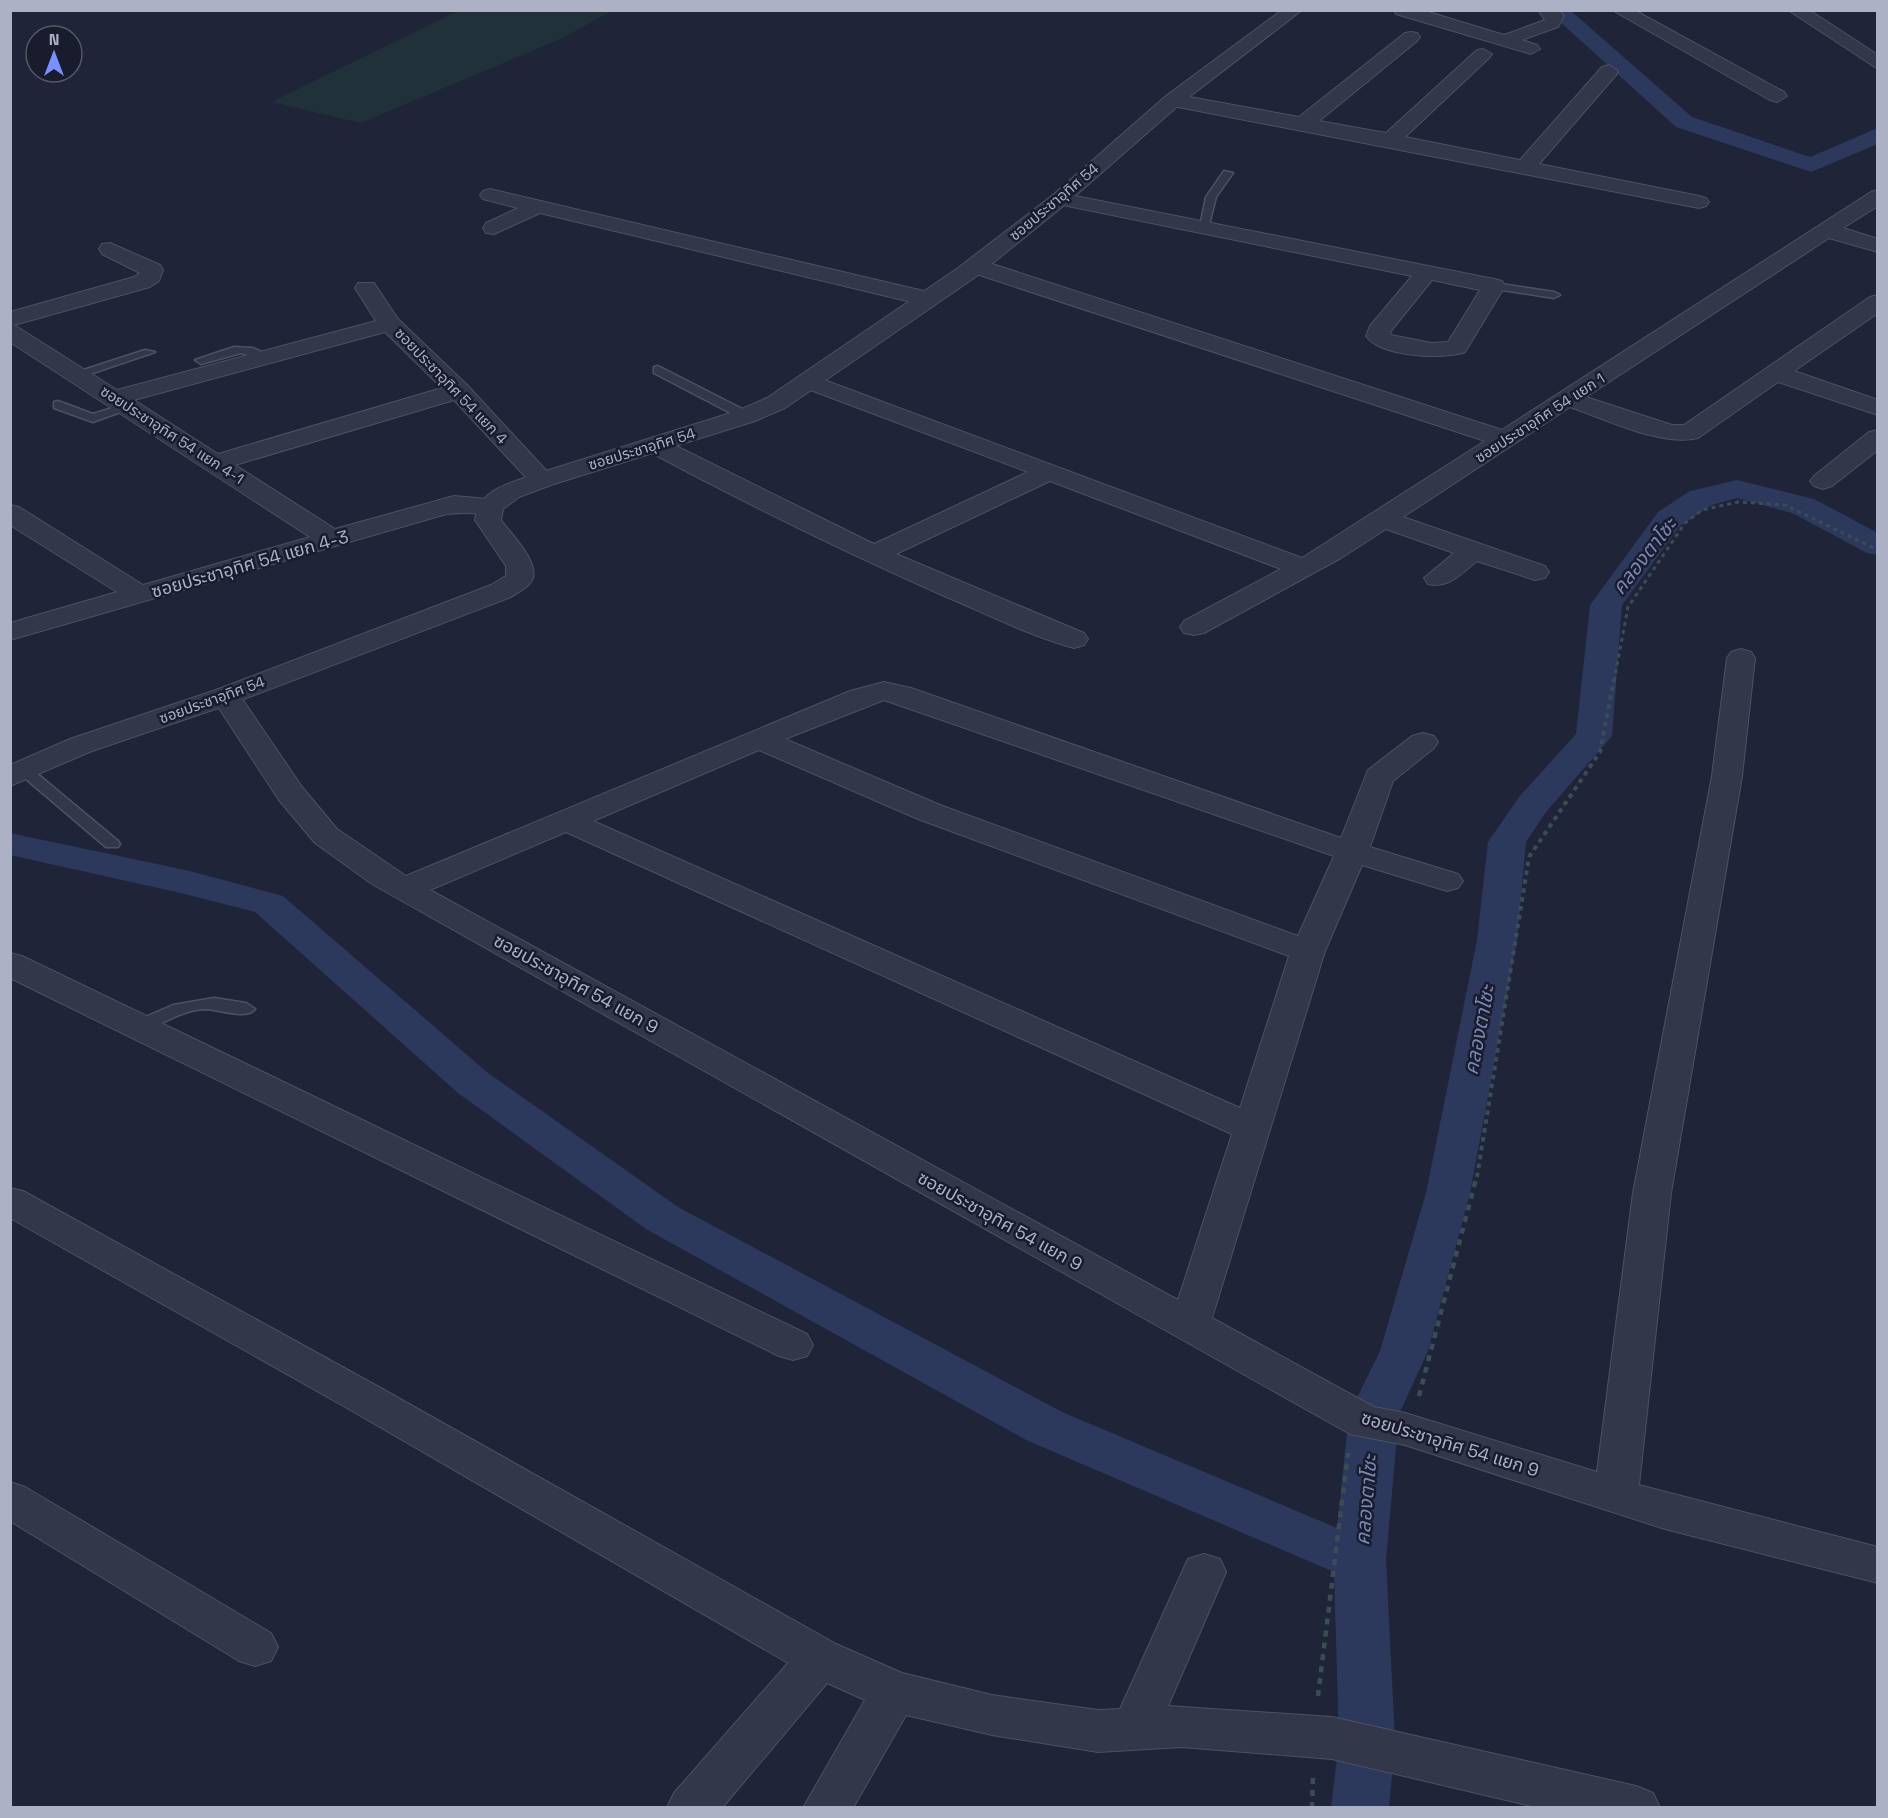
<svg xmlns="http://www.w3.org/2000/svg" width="1888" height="1818" viewBox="0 0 1888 1818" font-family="'Space Grotesk','Noto Sans Thai',sans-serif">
<rect width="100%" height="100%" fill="#1f2438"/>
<path fill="#203139" d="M458,11H611L563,38L361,123L271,102Z"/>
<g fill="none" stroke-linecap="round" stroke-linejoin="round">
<path fill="#2d385d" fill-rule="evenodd" d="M1547,10H1570L1692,117L1810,157L1878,128V144L1811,172L1676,127Z
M1737,480L1814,499L1878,533V555L1867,553L1792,513L1737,498L1712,505L1680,526L1622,605L1612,736L1546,812L1526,842L1517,940L1470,1193L1428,1351L1399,1414L1386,1560L1395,1741L1389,1808H1331L1339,1741L1334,1572L1026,1440L646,1229L458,1093L255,912L185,894L10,855V833L190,871L283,896L488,1073L678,1207L1062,1412L1337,1528L1349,1414L1380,1351L1426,1193L1477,940L1488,842L1519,797L1576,734L1590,605L1658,512L1690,491Z"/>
<defs>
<path id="service" d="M1224,171L1233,173L1216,197L1208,229L1199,231L1206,197Z
M1494,283L1554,292L1560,295L1554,298L1490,288L1488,286Z
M234,347L253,348L272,357L266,361L241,353L201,364L195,360Z
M145,350L155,352L81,377L71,374Z
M658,366L750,413L752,416L750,419H742L654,373V367Z
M58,401L93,414L128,403L134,407L93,422L54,408V402Z
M24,765L29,767L118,841L120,844L118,847H106L19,773L16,770L19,767Z
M214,998L246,1003L255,1009C247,1020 218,1009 205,1009C180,1010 161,1026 138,1033L129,1027L132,1023L173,1005Z"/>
<path id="minor" d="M1394,10H1422L1504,35L1545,20L1538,10H1559L1564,16L1558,27L1522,40L1537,45L1540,49L1531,54L1396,14Z
M1612,10H1634L1784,92L1787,96L1777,102L1770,100Z
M1788,10H1809L1878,55V69Z
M1411,32L1417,33L1420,37L1417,41L1319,121L1386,133L1477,50L1483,49L1492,54L1489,58L1405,137L1520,160L1602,67L1609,65L1618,71L1616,75L1539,164L1699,196L1706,198L1709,202L1706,206L1699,208L1173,106L1163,100L1173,94L1299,117L1405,33Z
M490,189L928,292L936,294L939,299L936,304L928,306L540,213L494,234L486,233L483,228L486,223L518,208L483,199L480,195L483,191Z
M1878,190V206L1843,228L1878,239V252L1829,238L1586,397L1672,425H1684L1870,297L1878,295V313L1794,371L1878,400V415L1778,382L1698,438C1662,447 1605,419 1570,407L1403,517L1545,566L1549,572L1545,578L1535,580L1477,561C1462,573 1449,589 1428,584L1424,578L1454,553L1386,529L1341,558L1204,633L1194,635L1184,633L1180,627L1184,621L1281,569L1050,481L896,554L1084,633L1088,639L1084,645L1074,648C1029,636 985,613 942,595C842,551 743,502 646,450L642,445L646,440L655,437L664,440L874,544L1028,472L800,386L796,381L800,376L808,374L1302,558L1485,441L967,271L964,266L967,261H983L1502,430L1871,192Z
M1060,193L1494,279L1502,281L1505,286L1465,352C1442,360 1381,357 1366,336L1370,326L1412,276L1053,203L1050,199L1053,195ZM1432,280L1480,290L1448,342L1431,343L1391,335L1390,332Z
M110,243L160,265L163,270L159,281L150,287L14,325L117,390L376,321L355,288L358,283H374L398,319L468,386L555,480L551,485L542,488L533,485L454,400L235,465L335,529L454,496L499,500L503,506L499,512C481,516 462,510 443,515L10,640V623L117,592L10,525V505L19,507L143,585L310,537L10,342V312L134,277L140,273L102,254L99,249L102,244ZM385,332L442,388L218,454L134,400Z
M1878,430V450L1832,486L1823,489L1814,486L1810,481L1814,476L1869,432Z
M1741,649L1751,652L1755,658L1742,776L1671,1193L1639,1485L1878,1547V1583L1665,1529L1405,1445L1350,1434L372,884L315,843L279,800L211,696L216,690L226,687L236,690L302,787L337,829L406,876L850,691L884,682L911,688L1341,838L1368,770L1412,736L1423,733L1434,736L1438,742L1434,748L1393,781L1370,847L1458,874L1463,881L1458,888L1447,891L1362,865L1325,951L1212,1318L1374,1407L1405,1413L1597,1472L1633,1193L1712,776L1727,658L1731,652ZM884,700L1334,856L1298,936L940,805L785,739ZM759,750L918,819L1289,956L1240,1108L593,821ZM566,832L1232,1134L1178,1300L430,890Z
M10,953L22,956L807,1334L813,1345L807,1356L793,1360L779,1356L10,978Z
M10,1188L23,1191L377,1386L836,1644L902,1673L992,1695L1098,1710L1120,1709L1188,1559L1204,1554L1220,1559L1226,1572L1168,1706L1332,1717L1636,1786L1653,1793L1660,1808H1540L1332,1759L1182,1747L1098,1752L992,1735L906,1715L853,1808H803L865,1700L827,1683L722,1808H667L674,1793L788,1663L347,1408L10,1218Z
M10,1482L25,1487L271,1633L278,1647L271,1661L255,1666L239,1661L10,1521Z"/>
<path id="tertiary" d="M1282,10H1302L1180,104L1067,203L974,278L785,408L755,421L551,485L519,497L503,509L501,520C511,534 538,560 533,578C530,587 518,592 511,597L236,702L92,751L10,786V765L70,739L216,690L491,585L506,576V566L475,520C479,490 507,484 533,475L737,411L767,398L958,268L1053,195L1166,96Z"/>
</defs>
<use href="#service" stroke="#4d5164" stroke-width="3"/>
<use href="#minor" stroke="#4d5164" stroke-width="2"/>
<use href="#tertiary" stroke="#4d5164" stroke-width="2"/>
<path stroke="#3b4d54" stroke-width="3" stroke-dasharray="4 4" stroke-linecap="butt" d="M1614,681L1628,607L1685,523L1702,510L1738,502L1785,505L1878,550"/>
<path stroke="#3b4d54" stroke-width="4" stroke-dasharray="4.5 4.5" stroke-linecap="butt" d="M1477,1177L1529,857L1600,752L1614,679"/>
<path stroke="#3b4d54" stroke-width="4.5" stroke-dasharray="6 6" stroke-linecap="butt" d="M1419,1396L1477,1175
M1318,1696L1348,1453
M1312,1808L1313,1775"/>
<use href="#service" fill="#323749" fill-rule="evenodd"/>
<use href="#minor" fill="#323749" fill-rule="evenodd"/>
<use href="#tertiary" fill="#323749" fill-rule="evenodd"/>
</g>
<g text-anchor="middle" stroke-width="5" stroke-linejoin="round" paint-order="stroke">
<g font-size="15" fill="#acb1c6" stroke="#181c2d">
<text transform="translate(1054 202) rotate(-40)" y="5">ซอยประชาอุทิศ 54</text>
<text transform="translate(451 386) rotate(46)" y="5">ซอยประชาอุทิศ 54 แยก 4</text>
<text transform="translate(1540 418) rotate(-33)" y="5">ซอยประชาอุทิศ 54 แยก 1</text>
<text transform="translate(172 435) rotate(33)" y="5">ซอยประชาอุทิศ 54 แยก 4-1</text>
<text transform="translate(642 449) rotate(-17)" y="5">ซอยประชาอุทิศ 54</text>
<text transform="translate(212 700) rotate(-20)" y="5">ซอยประชาอุทิศ 54</text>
</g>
<g font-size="18" fill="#acb1c6" stroke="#181c2d">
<text transform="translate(250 564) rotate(-16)" y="6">ซอยประชาอุทิศ 54 แยก 4-3</text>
<text transform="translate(576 984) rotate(29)" y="6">ซอยประชาอุทิศ 54 แยก 9</text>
<text transform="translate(1000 1221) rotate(29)" y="6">ซอยประชาอุทิศ 54 แยก 9</text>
<text transform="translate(1450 1444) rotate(17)" y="6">ซอยประชาอุทิศ 54 แยก 9</text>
</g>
<g font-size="20" font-style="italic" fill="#7a87b5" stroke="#181c2d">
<text transform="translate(1644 556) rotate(-52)" y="7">คลองตาโซะ</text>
<text transform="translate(1479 1030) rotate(-79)" y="7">คลองตาโซะ</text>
<text transform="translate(1366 1500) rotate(-85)" y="7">คลองตาโซะ</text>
</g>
</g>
<rect width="1888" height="1818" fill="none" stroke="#acb1c6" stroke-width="24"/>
<g transform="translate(54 54)"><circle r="28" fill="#181c2d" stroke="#53586a" stroke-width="1.5"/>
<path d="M0-4.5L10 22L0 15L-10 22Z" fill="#7891ff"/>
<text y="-9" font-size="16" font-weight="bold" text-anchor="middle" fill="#acb1c6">N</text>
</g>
</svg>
